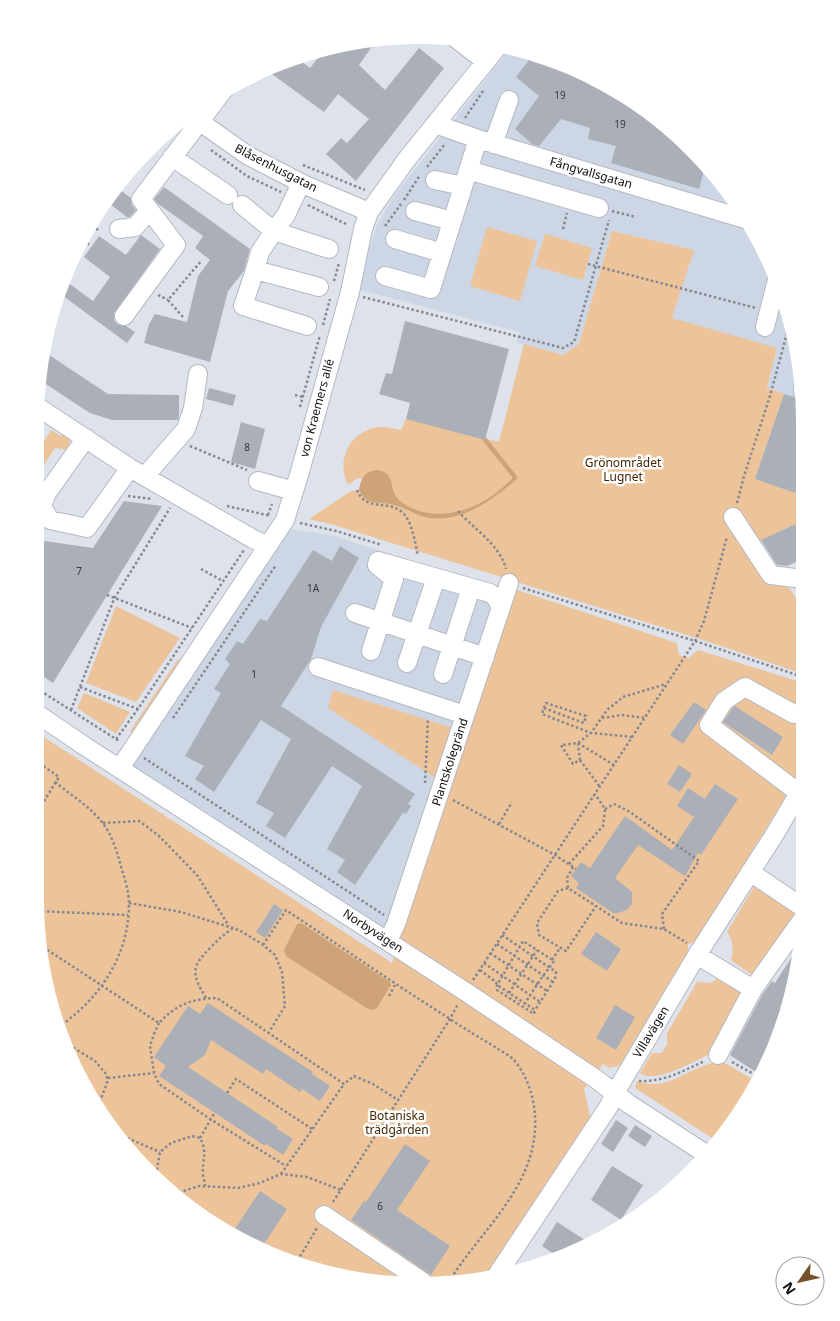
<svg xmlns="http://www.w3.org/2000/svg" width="840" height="1321" viewBox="0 0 840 1321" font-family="'Noto Sans',sans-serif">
<rect width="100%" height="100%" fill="#dde2eb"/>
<path fill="#cdd6e5" d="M511,47L520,48L591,75L655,115L710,166L754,228L785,297L804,395V496L755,479L784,395L767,389L777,349L671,318L693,250L612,231L579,344L563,355L517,343L519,332L357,289L376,227L395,195Z
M285,528L334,536L503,590L387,938L124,769Z"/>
<path fill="#edc39a" d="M487,227L537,241L520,301L470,286Z
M612,231L694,250L672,318L777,348L767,388L784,394L755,479L804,496V534L798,523L760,541L748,543L770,580L790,589L798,601L803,623V674L703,640L334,525L309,519L351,491L359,490L362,479L358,478L348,485C335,459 351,429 381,427C388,427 395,429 401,430L406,419L499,442L524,344L563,355L579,344Z
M545,234L592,248L583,280L535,266Z
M51,430L61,436L65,431L71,439L67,450L55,448L38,474V435L45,440Z
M514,589L677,643L679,655L689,658L698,650L803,683V768L796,778L786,777L782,788L786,796L697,940L695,942L688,944V952L620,1065L610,1068L603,1064L584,1089L591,1120L485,1276L395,1285L296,1265L186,1207L100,1115L55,1024L35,901L36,732L392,963Z
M116,606L180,638L136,702L86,683Z
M178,659L182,661L133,734L130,731Z
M333,690L453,728L437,779L328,708Z
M84,693L130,712L116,734L77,708Z
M756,883L799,910L753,974L749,973L731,960C734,951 733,939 727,932Z
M717,978H721L740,990L741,994L713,1049L710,1054C694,1061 655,1085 640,1073L652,1053H661L667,1045V1033L697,982C704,982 713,985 717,978Z
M719,1062L727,1064L757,1082L725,1136L718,1142L635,1088L637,1081C669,1093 689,1065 719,1062Z"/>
<path fill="#cea378" d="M377,470C398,473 387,490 400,501C431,525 474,512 501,489C505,485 511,481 514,476L518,477C515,481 511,484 507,487C487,504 458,522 430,518C416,516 407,508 394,505C380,501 366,506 359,490C361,478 365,471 377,470Z
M301,923L390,982L391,985L377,1008L372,1010L368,1009L286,956L284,950L297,924Z"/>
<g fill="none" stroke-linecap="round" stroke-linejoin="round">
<path stroke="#cea378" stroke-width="4.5" d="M485,440L514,476"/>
</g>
<path fill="#abb0b8" d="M370,38H378L359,65L385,90L419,48L444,68L356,181L326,154L341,138L347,143L369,119L338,94L324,112L265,69L294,56L310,68L325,49Z
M532,56L540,63L545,58L591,75L655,115L706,163L699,189L611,163L616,146L588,139L590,128L561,119L539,146L532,144L515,129L539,96L516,77Z
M116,187L131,198L132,205L136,210L130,217H127L106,201Z
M164,187L250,249L244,271L228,291L210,362L144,343L149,324L155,314L187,322L198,276L210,260L195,248L203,236L157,203L154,199Z
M141,235L160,249L114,314V320L117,324L126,326L135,332L127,343L59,293L63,279L93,301L110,277L84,257L99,236L126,255Z
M405,321L509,349L485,440L406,419L410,403L379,394L386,373L392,374Z
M43,351L108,394L179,395V416L178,420H112L90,413L38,379V370Z
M209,388L236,395L233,406L206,399Z
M784,394L794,397L798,401L804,402V496L755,479Z
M241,422L265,429L255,469L231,462Z
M124,501L162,506L53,683L36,672L37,540L93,548Z
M798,523L804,534L803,559L787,566L777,565L761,540Z
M340,546L359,558L321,627L311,659L281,706L415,794L408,804L411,806L406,814L403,813L355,885L337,872L345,860L327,849L362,786L332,766L285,838L266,826L274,813L256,803L291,739L261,720L214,792L195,779L204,766L185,756L221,693L214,689L230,664L225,659L237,641L243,644L260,619L267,621L313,550L332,561Z
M694,702L706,710L683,744L670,735Z
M735,706L783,737L772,755L723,722L732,709Z
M679,765L692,774L680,792L667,784Z
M715,784L738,799L701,855L698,853L685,876L638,845L615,878L632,892V904L627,910L618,913H613L576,888L579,883L571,876L581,862L590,868L625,816L672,850L694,817L677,806L688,788L705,799Z
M274,904L283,910L265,938L256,932Z
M596,932L621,949L607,971L581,954Z
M802,941V951L776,1047L759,1074L730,1055L762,995L772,981L775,983Z
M208,1003L313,1072L312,1074L330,1086L320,1101L302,1089L300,1092L266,1069L263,1074L211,1040L205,1055L188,1067L278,1127L276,1128L293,1139L283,1155L266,1144L265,1146L159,1076L166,1066L154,1057L188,1006L200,1014Z
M615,1005L635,1017L616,1050L596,1038Z
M616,1120L628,1128L613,1152L601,1144Z
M635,1125L652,1136L645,1147L628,1136Z
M405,1144L430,1161L397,1210L450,1246L431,1275L351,1220L364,1201L366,1202Z
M612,1166L643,1185L621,1220L591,1200Z
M260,1191L287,1209L262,1247L233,1232Z
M557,1222L588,1242L557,1256L542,1246Z"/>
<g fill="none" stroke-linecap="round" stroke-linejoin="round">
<defs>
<path id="minor" d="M454,37L486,62
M189,114L247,155L305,185L369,212
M435,124L478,139L748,220
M493,144L509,100
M172,157L228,195
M468,170L599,208
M435,180L463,186
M301,183L286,215L274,231L329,249
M242,205L274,231L260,252L255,270L243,306L307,326
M415,211L452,221
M119,229L135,227L149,211
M395,239L442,253
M255,270L319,287
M385,276L431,289L478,139
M124,316L176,245L141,199L225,88
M765,327L777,280
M803,389V392
M38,407L130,468L253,539L268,546
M86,438L47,493L42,506L50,520L87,528L130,468
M145,476L186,429L193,408L198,374
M258,481L294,491
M733,517L771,575L803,579
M355,613L485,657
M371,651L394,579L377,565L378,561L490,593L497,599L501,608
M407,663L436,578
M318,667L465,715
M443,674L471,588
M36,713L83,745L466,992L596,1079L629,1104L706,1154
M794,714L745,687L724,701L709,725L799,793
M120,768L285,520L299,475L350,292L363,229L369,212L407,159L499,45
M750,872L802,907
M388,941L396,924L509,583
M697,955L753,989
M718,1055L753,989L802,920
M324,1215L423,1282
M497,1275L609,1106L615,1093L697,955L773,837L802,788"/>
</defs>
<use href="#minor" stroke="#b4b9c1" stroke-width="20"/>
<path stroke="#85888f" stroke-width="2.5" stroke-dasharray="2.5 2.5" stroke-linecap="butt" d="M465,118L483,91
M211,150L247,176L281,192
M303,165L365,190
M427,167L445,144
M109,196L121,179
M404,200L420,175
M308,205L348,225
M612,211L636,217
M385,226L401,204
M563,229L567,213
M87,234L100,228
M83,240L90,245
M76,261L77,250
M588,264L756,308
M334,281L339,263
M158,295L168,300
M363,297L563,348L574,342L609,220
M783,315L789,317
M183,317L168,300L202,260
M323,325L330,299
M295,395L303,397
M300,407L320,335
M190,446L247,470
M357,490C366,513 389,498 404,514C413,525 415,543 418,556
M128,496L152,499
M737,503L744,476L770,396L790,322
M227,506L271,516
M458,511C474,529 500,545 506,569
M268,515L272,504
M300,523L336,531L382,545
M201,569L223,581
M523,588L695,641L803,677
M107,595L192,628
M80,687L138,709
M36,688L119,741
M544,708L546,703L586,716L584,723L544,708L542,714L591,733L607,710L623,697L666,684
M71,710L114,599L170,508
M173,718L276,565
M602,718L622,715L645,718
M116,739L138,709L244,550
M578,743L580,760L573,764L561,745L578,743L591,733L633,737
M578,743L614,765
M144,758L384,915
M580,760L600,787
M55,782C71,795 89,806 102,822C112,835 117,851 121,867C125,879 129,892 129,904C129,956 99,1000 57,1028
M425,783L428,719
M36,799L42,803
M453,800L555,855L576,869
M605,809L614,804L630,812L699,861L662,914L664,929
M36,814L59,777L36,761
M103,823L139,821L158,835L197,875L229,926
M499,824L512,802
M569,864L603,826L605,809L595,794
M573,867L567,878L568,888L622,923L664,929L687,943
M568,888L558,891L537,923L539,935L566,951L596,906
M129,903L181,912L239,930L262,944L275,955L282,972L285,1006L269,1032
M37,911L128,915
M502,935L556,972L555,979L535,1010
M497,944L553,982
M263,945L286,910C340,946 393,983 447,1017C463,1028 479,1037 495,1047C501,1051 509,1055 514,1060C536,1087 540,1124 530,1157C516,1203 475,1240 450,1280
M43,947L159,1023C177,1004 191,999 217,998L344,1084L354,1076L373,1084L398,1100
M490,953L547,991
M552,960L560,948
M484,963L540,1002
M480,970L496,982L497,985L535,1010L534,1014L497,990V985L523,941L554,961C543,976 532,991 523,1007
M473,980L695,641L704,621L727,537
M509,993L537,950
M389,996L396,983
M206,998C191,973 191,967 211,947C218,940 224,934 232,929
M159,1023L154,1034L150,1046L154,1073L159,1084L210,1119L286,1166
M69,1045L95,1061L107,1075V1083L97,1109
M732,1062L759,1077
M108,1078L154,1073
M639,1081C665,1082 682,1071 705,1061
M227,1093L236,1079L312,1129
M118,1134L160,1152
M200,1138L215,1112
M281,1174L344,1084
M156,1175L160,1152L171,1143L192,1136L200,1138C208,1153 202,1159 203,1174C203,1178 205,1182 205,1186
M174,1194L199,1186L238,1188L260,1183L281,1174L307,1177L341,1190
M333,1202L450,1019L458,1004
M295,1265L317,1228"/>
<use href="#minor" stroke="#fff" stroke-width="18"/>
</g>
<g text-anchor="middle" stroke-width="5" stroke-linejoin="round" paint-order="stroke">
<g font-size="10" fill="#35373c">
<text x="560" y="99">19</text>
<text x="620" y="128">19</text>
<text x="247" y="451">8</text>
<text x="79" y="575">7</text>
<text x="313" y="592">1A</text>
<text x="254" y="678">1</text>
<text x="380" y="1210">6</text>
</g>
<g font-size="12" fill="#0e0f12" stroke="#fff">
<text transform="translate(276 168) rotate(27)" y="4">Blåsenhusgatan</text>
<text transform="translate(591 173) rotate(16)" y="4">Fångvallsgatan</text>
<text transform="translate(317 408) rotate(-75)" y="4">von Kraemers allé</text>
<text transform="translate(450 762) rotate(-72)" y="4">Plantskolegränd</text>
<text transform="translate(373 931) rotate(33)" y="4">Norbyvägen</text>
<text transform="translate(651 1032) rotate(-59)" y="4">Villavägen</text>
</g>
<g font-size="12" fill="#442803" stroke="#fff">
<text x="623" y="467">Grönområdet<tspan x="623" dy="14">Lugnet</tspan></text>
<text x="397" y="1120">Botaniska<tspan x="397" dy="14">trädgården</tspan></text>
</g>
</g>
<path d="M0 0H840V1321H0ZM420 44H420A376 376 0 0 1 796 420V901A376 376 0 0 1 420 1277H420A376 376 0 0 1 44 901V420A376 376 0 0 1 420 44Z" fill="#fff" fill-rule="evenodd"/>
<g transform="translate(800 1281) rotate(236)"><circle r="24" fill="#ffffff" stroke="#9f9fa0"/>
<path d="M0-4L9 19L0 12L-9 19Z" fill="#74512a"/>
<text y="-8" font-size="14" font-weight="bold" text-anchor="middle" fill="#0e0f12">N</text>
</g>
</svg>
